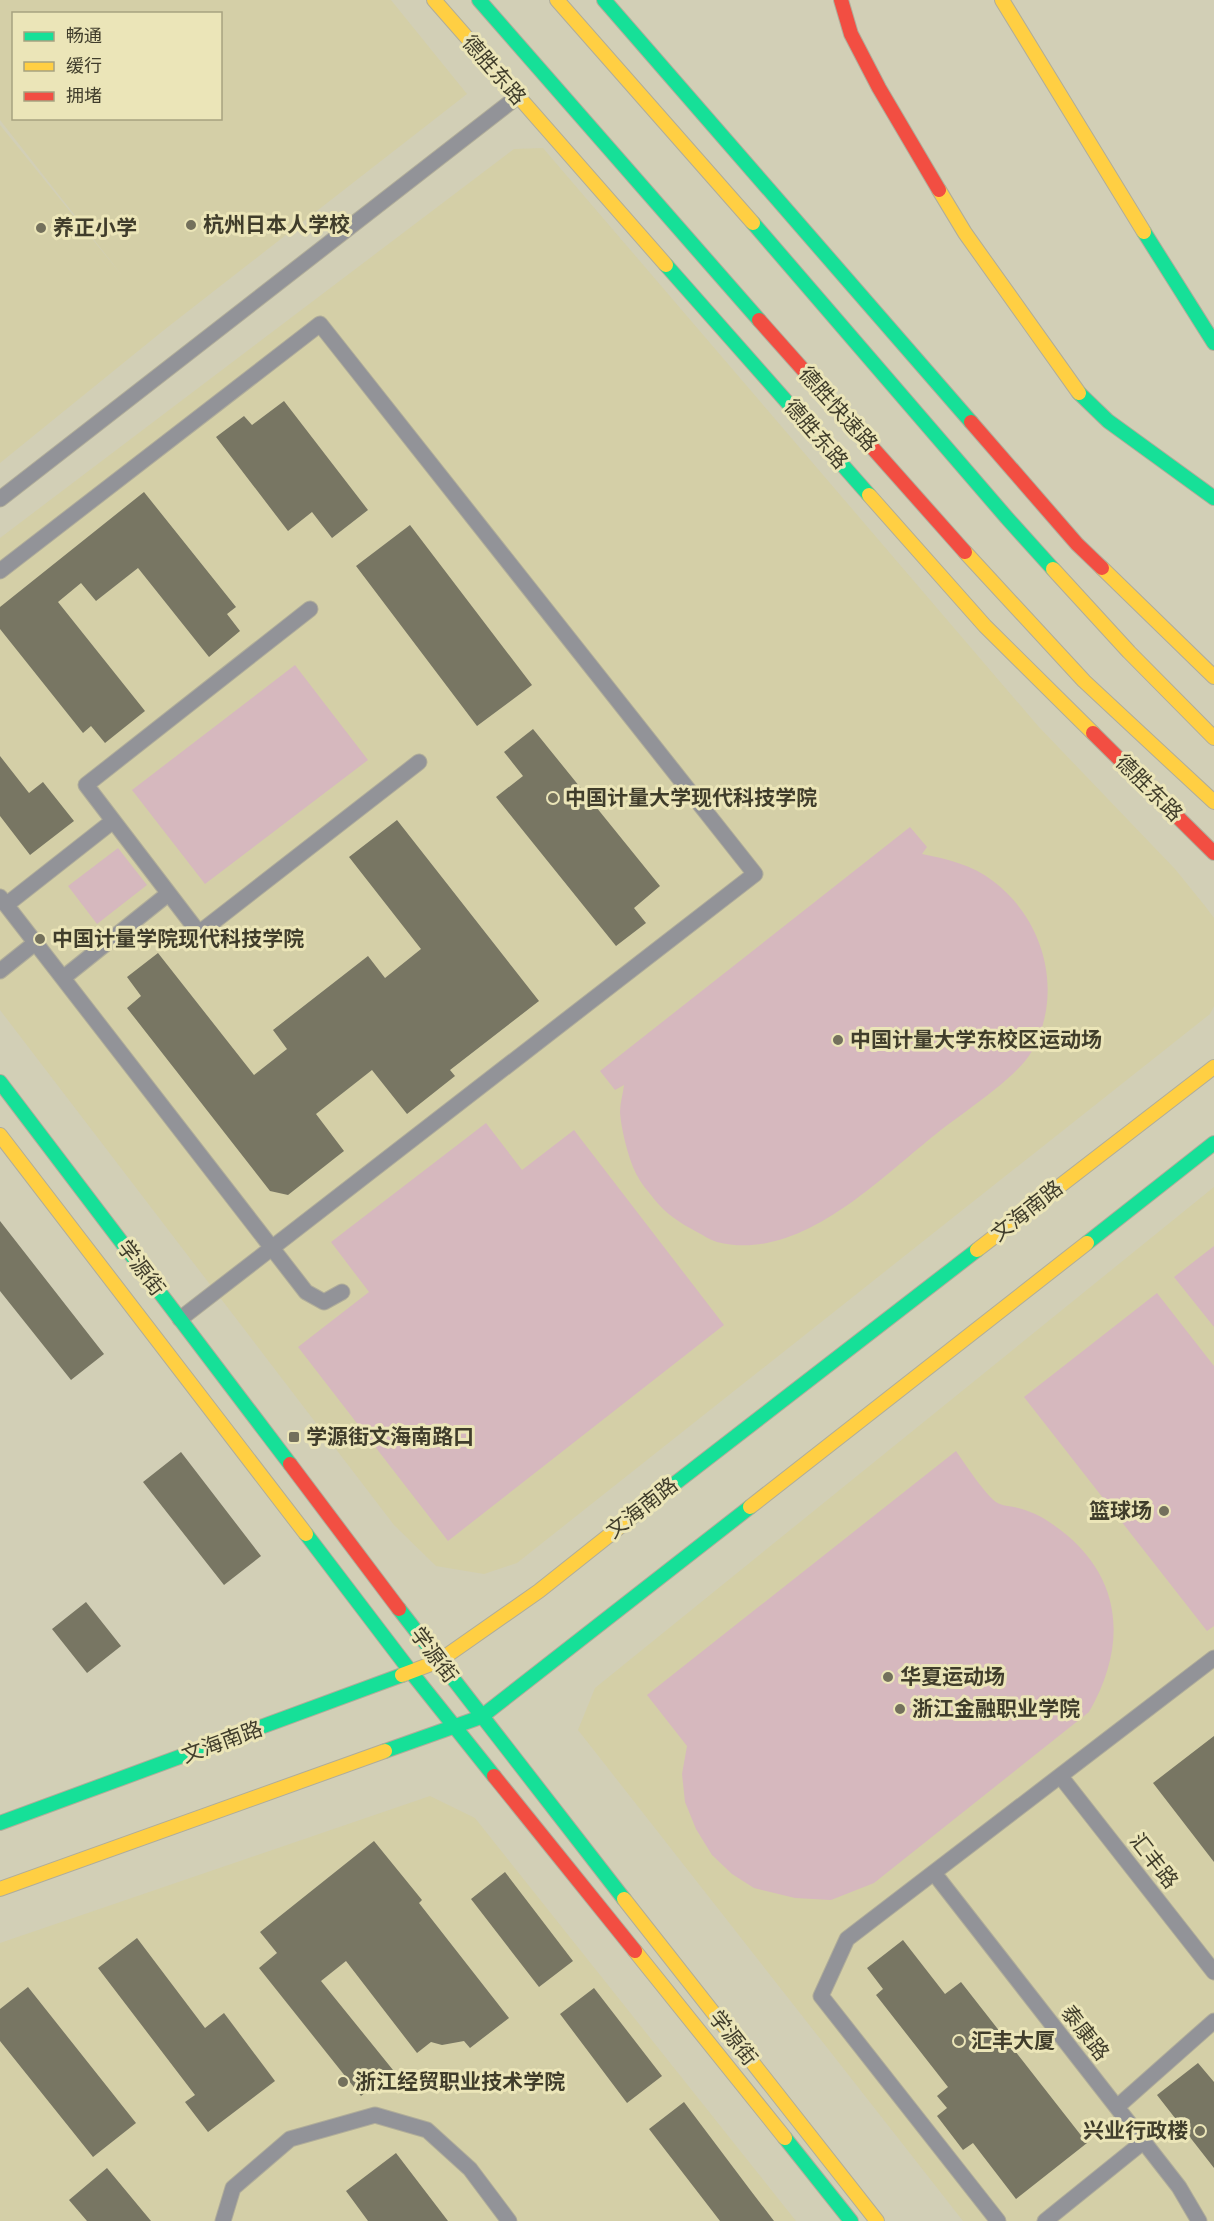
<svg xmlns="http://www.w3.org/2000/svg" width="1214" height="2221" viewBox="0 0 1214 2221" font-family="'Work Sans','Noto Sans SC',sans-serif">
<rect width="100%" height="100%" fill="#d2cfb6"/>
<path fill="#d4cfa7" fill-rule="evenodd" d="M0,0H391L467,94L164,330L0,463V125L124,278L0,120ZM14,14H220V118H14Z
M543,148L1038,726L1175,869L1205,906L1214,918V1006L1210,1014L517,1563L484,1574L436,1566L394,1525L0,1010V538L514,149Z
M1214,1187V2221H963L578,1730L595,1688Z
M430,1796L475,1818L796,2221H0V1943Z"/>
<path fill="#d6b8be" d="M295,665L368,760L205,884L132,790Z
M910,827L927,847L922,854C947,859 973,865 993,881C1045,920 1064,993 1032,1051C1017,1078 962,1113 936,1134C878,1180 799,1263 717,1242C710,1240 703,1235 697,1232C680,1223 666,1214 654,1199C649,1192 642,1185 638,1177C629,1162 621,1129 620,1112C620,1103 623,1094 624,1085L615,1090L600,1071Z
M118,848L147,885L97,924L68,886Z
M486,1123L522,1170L574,1130L724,1325L448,1541L298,1347L369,1292L331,1242Z
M1214,1246V1327L1174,1277Z
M1157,1293L1214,1366V1626L1207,1631L1024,1397Z
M956,1451C965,1464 985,1494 996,1502C1001,1506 1011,1506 1018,1508C1026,1510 1036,1514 1043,1518C1120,1565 1132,1637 1089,1712L874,1883L831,1900L795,1898L754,1888L732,1874L712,1855L696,1829L685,1802L682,1774L687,1746L647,1695Z"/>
<path fill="#787663" d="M284,401L368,510L332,538L312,512L288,531L216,437L244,416L252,425Z
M144,492L236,607L227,614L240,631L209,657L138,568L96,601L81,583L58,602L145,711L105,743L91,726L83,733L0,629V607Z
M410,525L532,685L477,726L356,566Z
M533,729L660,886L634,908L646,923L616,946L496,797L523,776L504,752Z
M0,756L29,793L43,782L74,821L30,855L0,816Z
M397,820L539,1001L450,1070L455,1076L407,1114L372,1070L316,1114L344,1151L288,1195L270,1191L127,1008L141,996L127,977L158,953L254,1075L287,1049L273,1030L368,956L385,978L421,949L349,857Z
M0,1221L104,1354L71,1380L0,1291Z
M181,1452L261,1556L224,1585L143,1482Z
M86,1602L121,1646L87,1673L52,1629Z
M1214,1736V1862L1153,1783Z
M374,1841L422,1900L419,1903L509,2018L470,2048L464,2041L442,2045L431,2042L417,2053L346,1961L321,1981L393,2070L361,2096L259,1968L277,1953L260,1932Z
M505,1872L573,1961L539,1987L471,1899Z
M137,1938L205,2028L224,2013L275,2081L208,2132L185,2102L195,2095L98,1968Z
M903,1940L945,1994L961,1982L1087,2143L1016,2199L973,2143L963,2150L937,2116L947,2108L937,2096L948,2087L876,1995L883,1989L867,1968Z
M28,1987L136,2123L93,2157L0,2041V2009Z
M594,1988L662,2076L627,2103L560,2014Z
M1198,2063L1214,2082V2168L1157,2095Z
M684,2102L751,2191L774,2221H720L649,2129Z
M396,2153L448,2221H368L346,2191Z
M107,2168L151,2221H87L69,2200Z"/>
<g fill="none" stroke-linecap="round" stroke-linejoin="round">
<defs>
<path id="street" d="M0,499L517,97
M0,571L320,324L755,874L180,1319
M310,609L86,785L199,933L419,762
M0,897L306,1292L324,1302L342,1292
M6,905L113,821
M0,971L35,943
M63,978L168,894
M1061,1777L1214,1972
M934,1873L1179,2187L1199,2221
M1117,2107L1214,2021
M223,2221L233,2188L290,2139L375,2115L427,2130L470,2169L509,2221
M998,2221L821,1996L847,1939L1214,1658
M1045,2221L1143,2142"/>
<path id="fast" d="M479,0L759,320
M604,0L971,422
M753,223L1007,518L1053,569
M1144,232L1214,343
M666,265L869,495
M1079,393L1108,421L1214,498
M0,1082L290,1464
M1087,1243L1214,1143
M651,1502L977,1250
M306,1534L411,1672L494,1776
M399,1609L624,1899
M385,1751L481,1717L750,1507
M0,1823L402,1675
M785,2138L851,2221"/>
<path id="slow" d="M434,0L666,265
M557,0L753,223
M1002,0L1144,232
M939,190L965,233L1079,393
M869,495L985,626L1093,733
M965,552L1084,681L1214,802
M1102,568L1214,677
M1053,569L1129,652L1214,738
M0,1135L306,1534
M977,1250L1214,1067
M750,1507L1087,1243
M402,1675L439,1661L539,1591L651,1502
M0,1889L385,1751
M624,1899L877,2221
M635,1951L785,2138"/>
<path id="jam" d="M841,0L851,34L879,88L939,190
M759,320L965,552
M971,422L1077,544L1102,568
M1093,733L1214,853
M290,1464L399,1609
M494,1776L635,1951"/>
</defs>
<use href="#street" stroke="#b0ad9a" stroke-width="17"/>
<use href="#fast" stroke="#b0ad9a" stroke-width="16"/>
<use href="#slow" stroke="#b0ad9a" stroke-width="16"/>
<use href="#jam" stroke="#b0ad9a" stroke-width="16"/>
<use href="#street" stroke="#929398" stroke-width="15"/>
<use href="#fast" stroke="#16e098" stroke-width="14"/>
<use href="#slow" stroke="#ffcf43" stroke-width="14"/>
<use href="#jam" stroke="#f24e42" stroke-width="14"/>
</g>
<g fill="#73705c" stroke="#ebe5b8" stroke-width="2">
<circle cx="191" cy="225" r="6"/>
<circle cx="41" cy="228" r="6"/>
<circle cx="553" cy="798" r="6"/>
<circle cx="40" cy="939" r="6"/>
<circle cx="838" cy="1040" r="6"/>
<rect x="288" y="1431" width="12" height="12" rx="3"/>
<circle cx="1164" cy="1511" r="6"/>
<circle cx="888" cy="1677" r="6"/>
<circle cx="900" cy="1709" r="6"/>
<circle cx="959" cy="2041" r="6"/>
<circle cx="343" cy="2082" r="6"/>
<circle cx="1200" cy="2131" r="6"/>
</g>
<g text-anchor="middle" stroke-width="6" stroke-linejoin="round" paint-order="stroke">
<g font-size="21" fill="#403d2b" stroke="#ebe5b8">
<text transform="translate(494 70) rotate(49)" y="7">德胜东路</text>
<text transform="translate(838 409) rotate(48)" y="7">德胜快速路</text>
<text transform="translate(816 434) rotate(49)" y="7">德胜东路</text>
<text transform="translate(1149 788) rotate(45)" y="7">德胜东路</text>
<text transform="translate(1027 1211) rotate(-38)" y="7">文海南路</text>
<text transform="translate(141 1268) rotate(53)" y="7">学源街</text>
<text transform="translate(642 1508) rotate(-38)" y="7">文海南路</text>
<text transform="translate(434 1655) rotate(53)" y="7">学源街</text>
<text transform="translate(222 1742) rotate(-20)" y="7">文海南路</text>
<text transform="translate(1154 1861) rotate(52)" y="7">汇丰路</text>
<text transform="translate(1085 2033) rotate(52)" y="7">泰康路</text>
<text transform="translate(733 2038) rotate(52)" y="7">学源街</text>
</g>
<g font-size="21" font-weight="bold" fill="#403d2b" stroke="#ebe5b8" text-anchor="start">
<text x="203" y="232">杭州日本人学校</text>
<text x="53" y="235">养正小学</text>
<text x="565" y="805">中国计量大学现代科技学院</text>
<text x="52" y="946">中国计量学院现代科技学院</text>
<text x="850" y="1047">中国计量大学东校区运动场</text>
<text x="306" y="1444">学源街文海南路口</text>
<text x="1152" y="1518" text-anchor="end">篮球场</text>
<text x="900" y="1684">华夏运动场</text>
<text x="912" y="1716">浙江金融职业学院</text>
<text x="971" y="2048">汇丰大厦</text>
<text x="355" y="2089">浙江经贸职业技术学院</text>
<text x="1188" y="2138" text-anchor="end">兴业行政楼</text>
</g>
</g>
<rect x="12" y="12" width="210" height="108" fill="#ebe5b8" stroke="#a7a280" stroke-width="1.5"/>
<rect x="24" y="32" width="30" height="9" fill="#16e098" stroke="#a7a280" stroke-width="1.5"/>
<text x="66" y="42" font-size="18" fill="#403d2b">畅通</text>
<rect x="24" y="62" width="30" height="9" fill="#ffcf43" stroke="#a7a280" stroke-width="1.5"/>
<text x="66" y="72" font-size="18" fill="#403d2b">缓行</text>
<rect x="24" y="92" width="30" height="9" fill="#f24e42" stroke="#a7a280" stroke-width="1.5"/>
<text x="66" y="102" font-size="18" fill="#403d2b">拥堵</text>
</svg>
